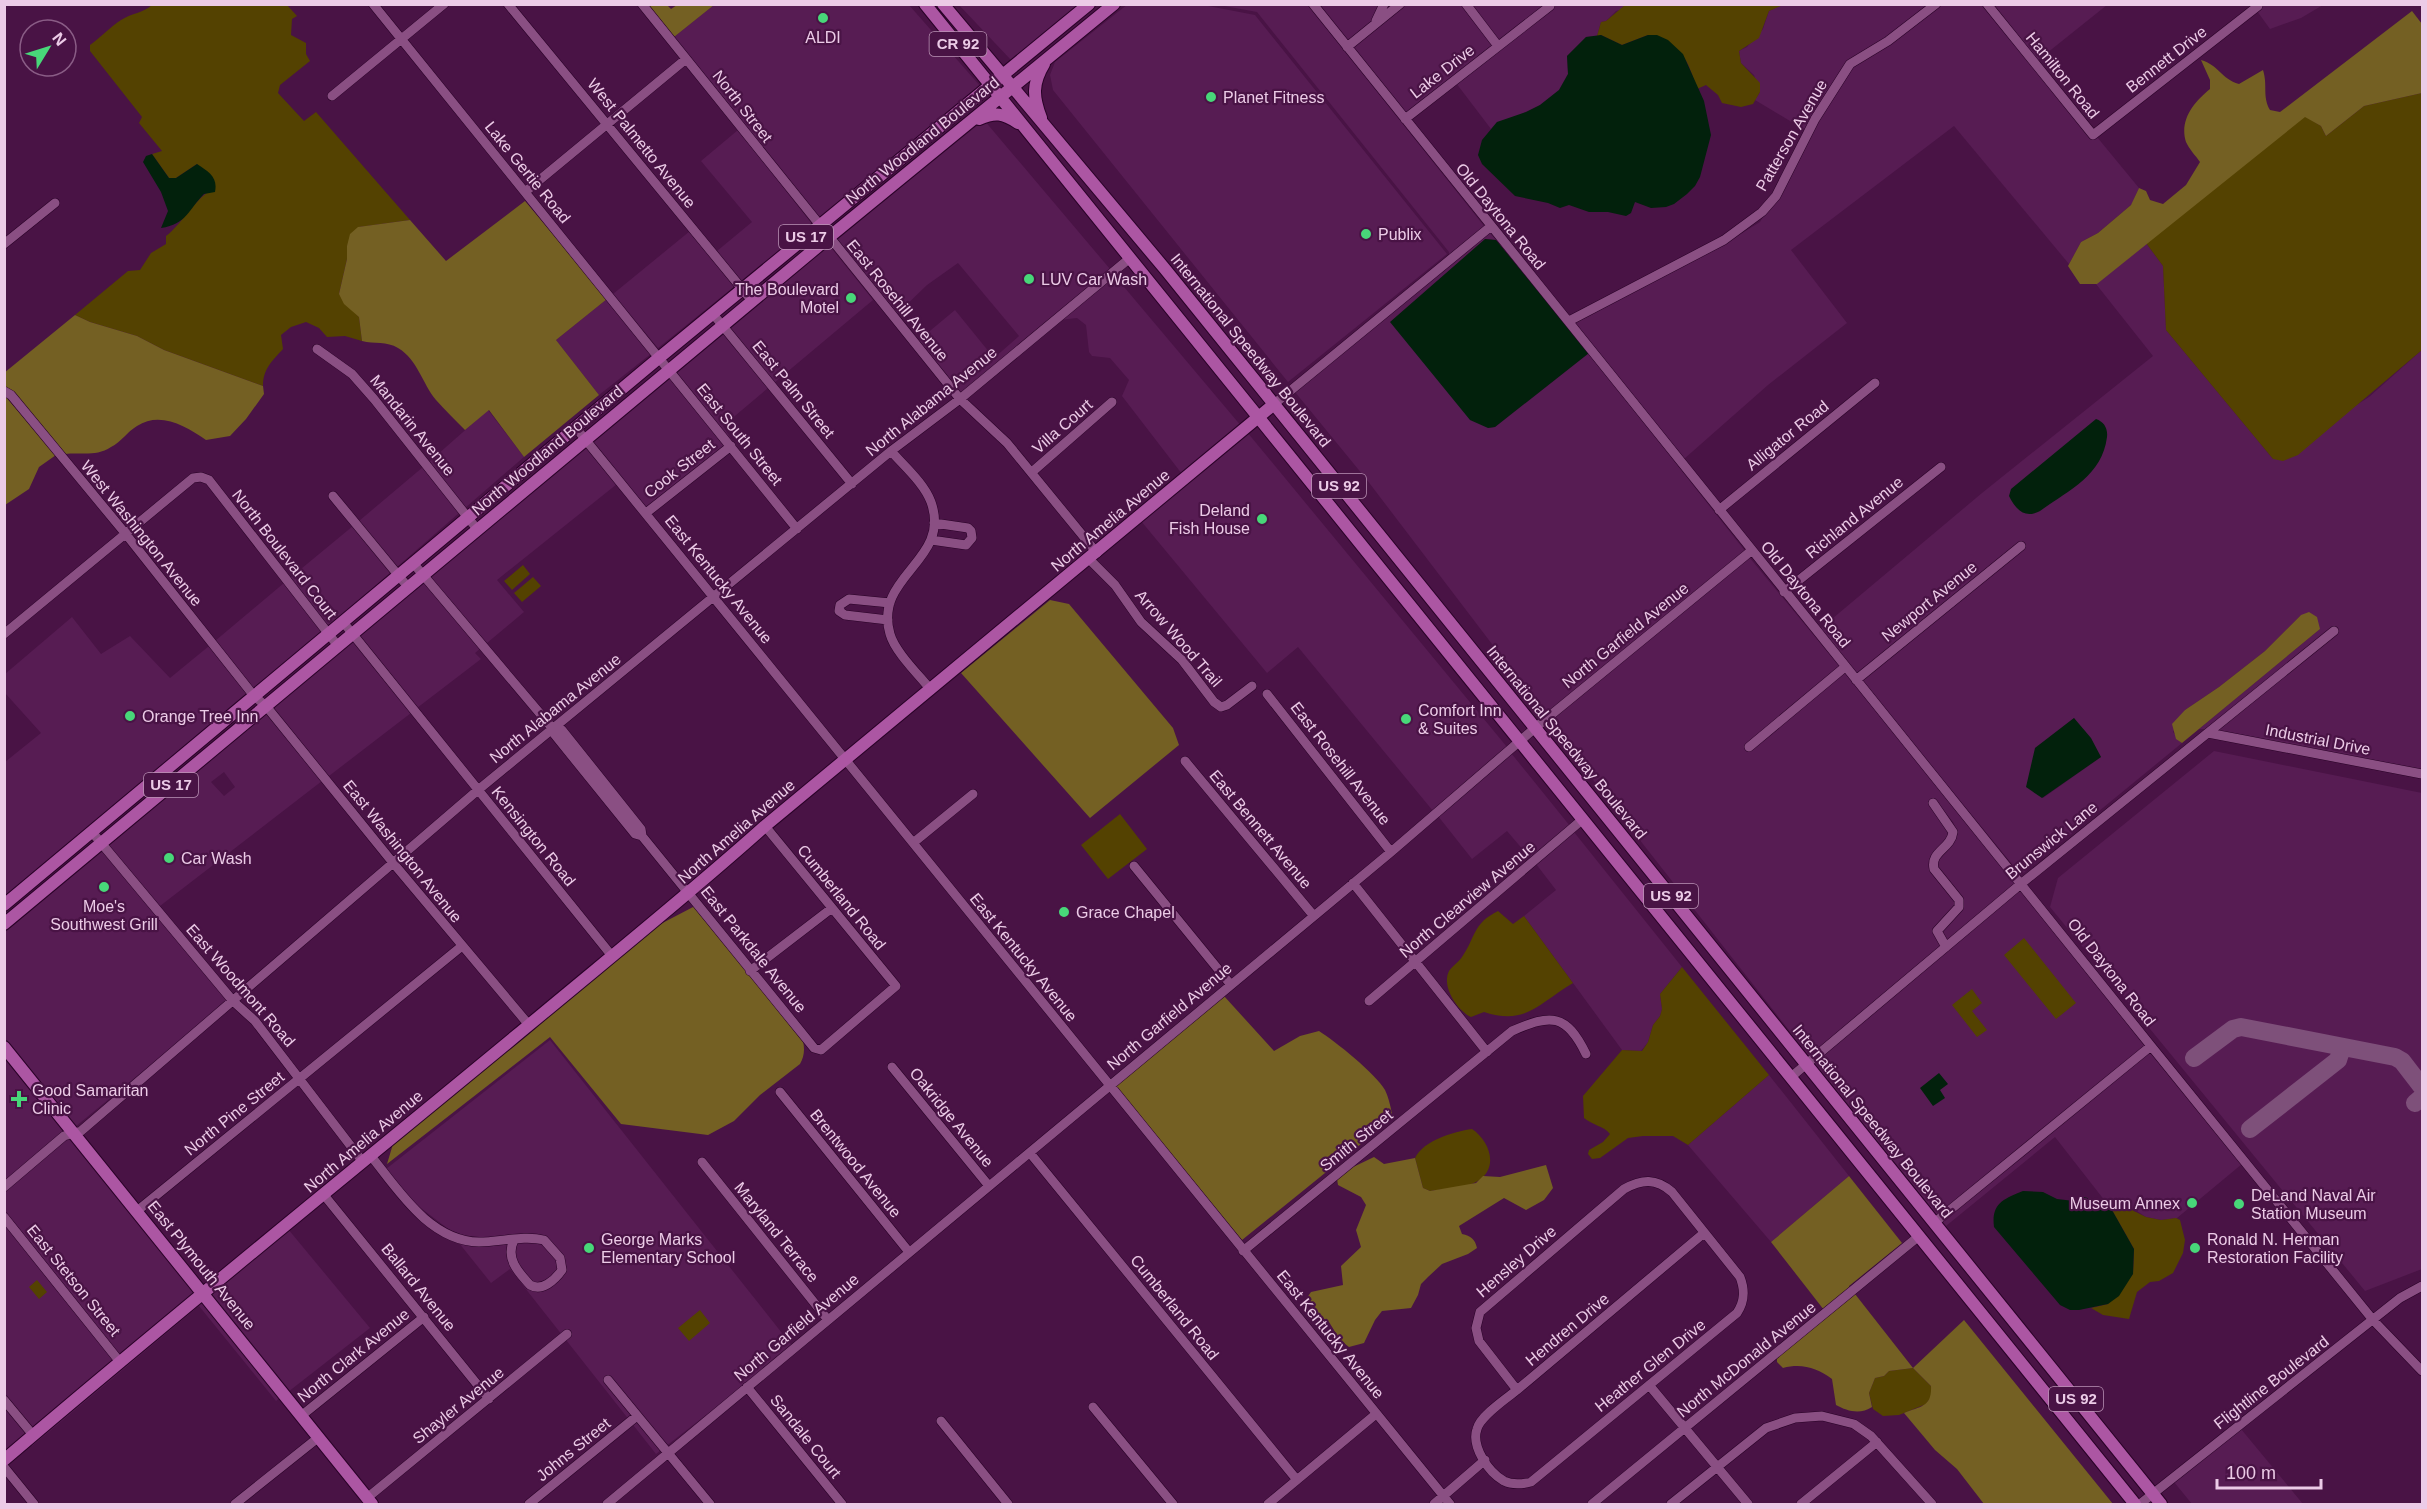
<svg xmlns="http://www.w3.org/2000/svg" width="2427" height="1509" viewBox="0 0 2427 1509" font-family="Arial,sans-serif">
<rect width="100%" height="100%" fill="#491345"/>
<path fill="#571c53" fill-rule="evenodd" d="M1128,4L1203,5L1255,15L1447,254L1288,382L1053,90L1050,75L1055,62Z
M1405,4L1463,5L1462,7L1493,46L1406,114L1352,47Z
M1471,4L1546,5L1499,41Z
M1783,4L1930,5L1886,38L1848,61L1805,130L1755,100L1760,92L1754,75L1741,63L1739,51L1747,47L1763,29L1769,11Z
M714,5H909L981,87L818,219L674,37Z
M959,5H1078L1011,60Z
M1219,5H1308L1484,226L1449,255V252L1257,12Z
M1318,5H1380L1371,23L1348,42Z
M1554,5H1637L1616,11L1606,21L1601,22L1597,36L1586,37L1567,56L1568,74L1559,90L1540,105L1509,120L1497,122L1491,129L1456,83L1555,6Z
M1942,5H1982L2092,140L2097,137L2139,188L2132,204L2098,233L2081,242L2069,264L1954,126L1791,250L1847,323L1768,385L1684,459L1575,323L1726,243L1760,222L1818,120L1853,67L1890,44Z
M1992,5H2107L2037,61Z
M2262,5H2323L2301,18L2270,29L2257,11L2263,6Z
M984,120L1110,269L960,394L835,240ZM958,263L1019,336L994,358L955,310L919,340L897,314L927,285Z
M738,130L812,224L741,281L717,251L752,222L701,161Z
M690,231L735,286L658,348L613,294Z
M1489,232L1496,240L1485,239L1488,428L1495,427L1589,353L1745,551L1546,715L1367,480L1295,392Z
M2146,243L2163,266L2166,330L2273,459L2369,397L2422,350V770L2207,729H2199L2320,629L2301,615L2265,651L2219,687L2185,710L2173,732L2182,743L2021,875L1861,680L2026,547L2022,541L1857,675L1820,629L1982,493L2153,356L2096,284ZM2074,718L2101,757L2043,798L2035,748Z
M829,245L873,300L774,383L728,327Z
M1114,275L1242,427L1182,474L1122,396L1129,380L1110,358L1092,356L1089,352L1086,325L1077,318L1059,320Z
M607,299L652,353L599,395L556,340Z
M722,332L768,388L723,426L735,445L675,370Z
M669,375L726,446L647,508L591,439Z
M488,410L524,457L465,508L429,462Z
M1247,432L1507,747L1433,811L1298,647L1267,673L1141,521Z
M584,445L617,484L497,580L524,612L487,643L429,576Z
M423,467L459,513L397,567L359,521Z
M353,526L391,572L328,627L290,578Z
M1749,557L1840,667L1744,748L1748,752L1844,672L2016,883L1947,941L1941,931L1963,898L1938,867V857L1954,843L1957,831L1953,822L1934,798L1928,803L1949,833L1947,839L1931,855L1929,863L1931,871L1955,901V906L1934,932L1941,947L1810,1057L1599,788L1550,720Z
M423,581L481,648L475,653L481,659L417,708L359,636Z
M284,583L322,632L253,689L215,641Z
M72,617L101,654L130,636L170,678L209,646L247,694L5,896V762L41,733L5,693V674Z
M353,641L411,713L329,776L272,707Z
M266,712L322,781L160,906L107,844ZM224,772L235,787L224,796L211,782Z
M2214,751L2422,793V1269L2365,1291L2050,907L2058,878Z
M1511,753L1570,826L1531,859L1507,831L1472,859L1438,816Z
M1574,832L1682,967L1660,994L1662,1009L1660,1016L1653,1025L1648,1042L1641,1051L1622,1050L1524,916L1556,890L1536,864Z
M101,849L228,1001L75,1127L5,1040V929Z
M2021,888L2146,1046L1938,1216L1814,1062Z
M550,1040L793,1347L656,1454L510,1269L491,1283L447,1228L409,1199L386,1169Z
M2150,1052L2242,1164L2177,1218L2161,1220L2146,1217L2137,1211L2124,1206L2112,1210L2055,1137L1946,1226L1942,1221Z
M4,1056L68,1131L5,1183Z
M1769,1075L1849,1176L1771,1242L1688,1145Z
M73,1137L197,1292L121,1357L5,1211L4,1192L66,1140Z
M4,1224L115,1362L34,1430L5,1394Z
M288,1229L370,1328L288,1392L208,1293Z
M202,1298L281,1397L276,1401L199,1306L32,1446L30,1443Z
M4,1400L33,1435L4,1459Z
M2241,1429L2303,1504H2192L2174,1482Z"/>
<path fill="#544201" d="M1637,4L1783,5L1769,11L1759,38L1739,51L1741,63L1760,83V92L1753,104L1741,107L1722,103L1718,95L1706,85L1697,89C1685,50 1683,54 1648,35L1622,45L1601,35L1597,36L1601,22L1606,21L1625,5Z
M152,5H287L297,16L292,19L291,35L306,43V54L310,61L280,85L278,93L304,121L316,112L410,220L359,227L347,246V259L339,294L359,317L362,341L345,336L327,337L319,328L306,322L291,327L281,335L283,349C272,361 263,369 263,386L164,350L137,336L90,322L75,315L128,271L140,270L151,253L166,244V236C180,226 198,196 209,192L197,164L176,178H169L152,154L162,151L139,123L142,117L90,51V45C101,37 110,27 121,20C132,13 143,13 152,5Z
M2422,93V350L2298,455L2283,461L2273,459L2166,330L2163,266L2146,243L2305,116L2321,126L2326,136L2364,106Z
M523,565L530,574L512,590L504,581Z
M533,577L541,586L522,602L514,593Z
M1120,814L1147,849L1108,879L1081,845Z
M1498,911L1513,924L1524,916L1573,983C1539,1003 1526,1026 1484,1012L1471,1017C1458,1011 1441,987 1449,971C1452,966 1459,962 1462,957C1476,937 1472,924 1498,911Z
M2024,938L2076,1003L2056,1019L2004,955Z
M1682,967L1769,1075L1688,1145L1673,1136H1643L1628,1138L1600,1158L1592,1159L1588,1154L1589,1150L1603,1142L1610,1134C1604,1126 1592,1125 1584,1118L1583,1096L1622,1050L1642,1051L1648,1042L1653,1025L1660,1016L1662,1009L1660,994Z
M1972,989L1982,1003L1972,1011L1987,1030L1977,1037L1952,1005Z
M1472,1129C1490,1141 1500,1169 1476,1182C1466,1188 1441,1189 1430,1191L1423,1188L1415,1158C1424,1140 1453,1132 1472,1129Z
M2124,1206L2146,1217L2161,1220L2176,1218L2180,1220L2185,1240L2183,1253L2173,1273L2159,1281L2150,1282L2137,1292L2129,1319L2103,1315L2091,1308L2108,1304L2133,1274L2134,1249L2112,1210Z
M37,1280L47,1292L39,1299L29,1287Z
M700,1310L710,1323L689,1341L678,1328Z
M1913,1368L1931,1386V1397L1926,1404L1899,1415L1883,1416L1873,1409L1869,1393L1875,1378L1884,1376L1889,1371Z"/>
<path fill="#746023" d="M647,5H667L671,9L677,5H714L674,37Z
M2412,11L2422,24V93L2364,106L2326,136L2321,126L2305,117L2097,284H2080L2068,266L2081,242L2098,233L2131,205L2139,188L2146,191L2150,200L2163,204L2186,185L2200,162C2196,156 2189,149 2186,142C2179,120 2194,102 2210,89V80L2201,60C2219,65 2221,79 2239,84L2263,70C2268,86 2262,96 2270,110L2280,112Z
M525,201L607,299L556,340L599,395L524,457L489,410L465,430C455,420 445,410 436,400C422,383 418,360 398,348C387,341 374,344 362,341L359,317L344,304L339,294L347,259V246L350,234L358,227L410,220L446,261Z
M75,315L90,322L137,336L164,350L263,386L264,394L246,419L230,436L206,440C186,426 160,411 137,426C127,432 121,442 111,447C96,457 82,452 65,454L5,387L4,373Z
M5,396L56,455L39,467L29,489L5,505Z
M1050,600L1069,604L1173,728L1179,745L1090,818L961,673Z
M2309,612L2317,617L2320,629L2182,743L2176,739L2172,724L2185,710L2219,687L2265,651L2301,615Z
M695,906L803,1041C805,1050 804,1057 800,1064L760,1095L734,1121L708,1135L621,1124L550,1037L387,1164L393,1144L651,929Z
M1224,996L1274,1051L1300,1036L1319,1031C1335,1041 1376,1074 1385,1090C1389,1098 1391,1109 1393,1118L1242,1240L1115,1085Z
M1374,1157L1384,1164L1415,1158L1423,1188L1430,1191L1476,1183L1483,1176L1500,1177L1546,1165L1553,1188L1544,1200L1526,1210L1504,1198L1459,1226L1462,1234C1471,1236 1475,1239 1477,1248L1468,1254L1442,1264L1428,1277L1421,1284L1418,1295L1411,1308L1382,1311L1375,1320L1364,1343L1349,1347L1340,1340L1329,1322L1318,1316L1306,1299L1311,1292L1343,1285L1341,1266L1361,1247L1356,1230L1366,1205L1361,1197L1338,1185L1337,1179L1349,1169Z
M1849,1176L1902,1243L1849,1286L1850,1289L1824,1310L1771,1242Z
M1855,1294L1913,1368L1964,1320L2113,1504H1984L1957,1469L1935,1450L1904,1413C1921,1406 1932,1407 1931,1386L1913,1368L1889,1371L1884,1376L1875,1378L1869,1393L1872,1407C1860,1415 1847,1411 1836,1405L1832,1379C1817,1368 1802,1363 1783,1368L1777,1362V1358Z"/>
<path fill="#02210c" d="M1601,35L1622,45L1648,35H1657L1668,40L1683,54L1704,101L1711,135L1700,177L1695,186L1687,194L1674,204L1666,207L1651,208L1635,202L1631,213L1626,216L1608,212H1589L1569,205L1560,208L1548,203L1515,196L1482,164L1478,155L1482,140L1497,122L1526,112L1540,105L1559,90L1568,74L1567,56L1586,37Z
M152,154L169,178H176L197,164C209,172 218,177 215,192L204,194C188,210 187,224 161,228L168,211L161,192L143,162L146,156Z
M1485,239L1496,240L1589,353L1495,427L1488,428L1470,420L1390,322Z
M2096,419C2104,422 2108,428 2107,437C2102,476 2069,490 2040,511C2025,519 2016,510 2009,496L2011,489Z
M2074,718L2091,738L2101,757L2042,798L2026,787L2035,748Z
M1939,1073L1948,1084L1940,1090L1945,1098L1933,1106L1920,1088Z
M2023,1191L2043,1192L2057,1199L2074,1201L2084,1197L2098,1201L2112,1210L2134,1249L2133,1274L2119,1296L2108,1304L2079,1310H2070L2060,1305L1994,1227C1991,1203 2004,1199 2023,1191Z"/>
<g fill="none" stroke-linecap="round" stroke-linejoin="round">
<path stroke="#7e507a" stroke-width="18" d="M2194,1058L2233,1029L2241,1027L2395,1057L2402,1061L2422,1087
M2415,1103L2422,1097
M2250,1129L2338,1060L2342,1047"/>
<defs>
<path id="minor" d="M373,4L797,529
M508,4L752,301
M642,4L960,399L1007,443L1097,553
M1313,4L2151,1046L2373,1320L2422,1371
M1466,4L1498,46
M1987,4L2093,135L2258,6
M1376,21L1384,4
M1347,47L1400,4
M332,96L444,4
M1405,119L1550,6
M525,192L686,59
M4,244L55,203
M713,314L852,484
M1569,321L1724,240L1762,212L1776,196L1815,119L1850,64L1888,41L1936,4
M317,349L352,374L374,399L477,529
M4,391L11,395L125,533L254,696L266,706L394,864L529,1025
M1273,405L1490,227
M576,428L1450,1504
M891,451C904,466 924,483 931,502C952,561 873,575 890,634C895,652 919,675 931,690
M1032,472L1112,402
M333,496L408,587
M1719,510L1875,383
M646,513L731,446
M931,540L966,545L972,538L971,531L968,528L934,523
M1089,559L1115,585L1141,622L1182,660L1214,702L1221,707L1227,705L1252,686
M413,563L553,729L555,735L635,834L642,836
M1784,592L1941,467
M888,620L845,615L839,611L840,605L849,599L890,603
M343,622L612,956
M4,634L193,478L201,477L209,480L338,646
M1856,680L2021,546
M1267,694L1391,852
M553,729L562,730L641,829L642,836L814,1048L821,1050L896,986L765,826
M2208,733L2422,774
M1749,747L1845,667
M1185,761L1313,915
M1933,803L1953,832C1951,849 1930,851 1934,869L1959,900V907L1937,931L1946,947
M92,832L233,1001L255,1021L363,1162
M913,843L973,794
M1134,866L1231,985
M1353,883L1487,1052
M750,971L832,908
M1369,1001L1583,819
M892,1067L989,1186
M1791,1077L2022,883L2334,631
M780,1092L909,1252
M1030,1153L1297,1480
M371,1156C399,1191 430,1241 479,1242C500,1242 524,1235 544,1240L560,1258L562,1270C555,1280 542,1292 530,1285C518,1272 505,1258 514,1240
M702,1162L828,1320
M4,1187L64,1136L81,1131L478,790L891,451L960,399L1130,258
M324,1195L489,1399
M137,1211L462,946
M4,1217L120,1362
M1934,1223L2151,1046
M1243,1251L1512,1031C1551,1014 1566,1013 1586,1054
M608,1380L710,1504
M1649,1385L1748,1504
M747,1387L842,1504
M1517,1390L1479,1341L1476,1328L1480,1312L1624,1189C1642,1179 1656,1178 1672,1192L1740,1277C1745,1290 1745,1301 1737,1313L1531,1482C1523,1484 1512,1485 1504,1481C1488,1472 1471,1446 1477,1429C1480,1416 1507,1398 1517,1390L1704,1233
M4,1400L33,1435
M1093,1407L1173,1504
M301,1416L424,1317
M941,1421L1008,1504
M4,1467L34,1504
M367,1498L567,1334
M235,1504L319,1437
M529,1504L637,1416
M607,1504L1391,852L1535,728L1751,551
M1268,1504L1376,1414
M1434,1504L1485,1460
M1592,1504L1919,1236
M1671,1504L1766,1428L1795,1418L1822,1416L1854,1424L1871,1436L1932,1504
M1801,1504L1877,1442
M2140,1504L2400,1298L2422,1286"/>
<path id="major" d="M925,4L2135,1504
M943,4L1165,269L2161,1504
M1041,118C1033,97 1032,84 1044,64
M979,119C995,112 1003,113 1018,123
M4,905L660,357L1089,4
M4,924L828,238L1114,4
M4,1047L372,1504
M4,1460C177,1312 354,1170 529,1025C608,959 688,895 765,826L1273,405"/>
</defs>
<use href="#minor" stroke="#290227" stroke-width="10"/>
<use href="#major" stroke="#290227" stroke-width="14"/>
<use href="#minor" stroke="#8a4f83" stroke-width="9"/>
<use href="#major" stroke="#ac56a3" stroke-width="12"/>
</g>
<g fill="#48d779" stroke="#491345" stroke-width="2">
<circle cx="823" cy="18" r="6"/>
<circle cx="1211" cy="97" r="6"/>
<circle cx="1366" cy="234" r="6"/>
<circle cx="1029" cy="279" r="6"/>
<circle cx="851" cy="298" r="6"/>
<circle cx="1262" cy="519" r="6"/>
<circle cx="130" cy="716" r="6"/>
<circle cx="1406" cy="719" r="6"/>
<circle cx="169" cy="858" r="6"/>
<circle cx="104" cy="887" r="6"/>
<circle cx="1064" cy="912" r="6"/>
<path d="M16 1090h6v6h6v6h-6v6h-6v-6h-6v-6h6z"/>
<circle cx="2192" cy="1203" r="6"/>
<circle cx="2239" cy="1204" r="6"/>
<circle cx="589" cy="1248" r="6"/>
<circle cx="2195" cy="1248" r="6"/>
</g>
<g text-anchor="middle" stroke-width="4.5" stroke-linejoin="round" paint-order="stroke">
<g fill="#491345" stroke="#bb94b6" stroke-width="1.5">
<rect x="929.5" y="32" width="57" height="24" rx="4.5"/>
<rect x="779" y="225" width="54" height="24" rx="4.5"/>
<rect x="1312" y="474" width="54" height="24" rx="4.5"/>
<rect x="144" y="773" width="54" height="24" rx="4.5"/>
<rect x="1644" y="884" width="54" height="24" rx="4.5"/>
<rect x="2049" y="1387" width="54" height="24" rx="4.5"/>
</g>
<g font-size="15" font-weight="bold" fill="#eccbe7">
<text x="958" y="49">CR 92</text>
<text x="806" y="242">US 17</text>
<text x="1339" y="491">US 92</text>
<text x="171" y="790">US 17</text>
<text x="1671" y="901">US 92</text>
<text x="2076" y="1404">US 92</text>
</g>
<g font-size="16" fill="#eccbe7" stroke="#491345" text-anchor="start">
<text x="823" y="43" text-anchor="middle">ALDI</text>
<text x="1223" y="103">Planet Fitness</text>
<text x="1378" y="240">Publix</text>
<text x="1041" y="285">LUV Car Wash</text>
<text x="839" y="295" text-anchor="end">The Boulevard<tspan x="839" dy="18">Motel</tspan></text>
<text x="1250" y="516" text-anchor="end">Deland<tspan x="1250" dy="18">Fish House</tspan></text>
<text x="1418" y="716">Comfort Inn<tspan x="1418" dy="18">&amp; Suites</tspan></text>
<text x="142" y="722">Orange Tree Inn</text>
<text x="181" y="864">Car Wash</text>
<text x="104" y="912" text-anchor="middle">Moe's<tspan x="104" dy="18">Southwest Grill</tspan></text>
<text x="1076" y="918">Grace Chapel</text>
<text x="32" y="1096">Good Samaritan<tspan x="32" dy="18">Clinic</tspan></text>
<text x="2251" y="1201">DeLand Naval Air<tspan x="2251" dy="18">Station Museum</tspan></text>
<text x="2180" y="1209" text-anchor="end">Museum Annex</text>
<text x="601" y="1245">George Marks<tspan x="601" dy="18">Elementary School</tspan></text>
<text x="2207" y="1245">Ronald N. Herman<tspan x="2207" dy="18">Restoration Facility</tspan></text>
</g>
<g font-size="16" fill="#eccbe7" stroke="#491345">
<text transform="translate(2166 59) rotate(-38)" y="6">Bennett Drive</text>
<text transform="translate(1442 71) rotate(-38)" y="6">Lake Drive</text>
<text transform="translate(2063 75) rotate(51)" y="6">Hamilton Road</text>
<text transform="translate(743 106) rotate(52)" y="6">North Street</text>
<text transform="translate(1791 135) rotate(-60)" y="6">Patterson Avenue</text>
<text transform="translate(922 140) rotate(-39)" y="6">North Woodland Boulevard</text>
<text transform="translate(642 143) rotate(51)" y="6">West Palmetto Avenue</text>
<text transform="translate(528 172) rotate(51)" y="6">Lake Gertie Road</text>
<text transform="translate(1501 216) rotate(51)" y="6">Old Daytona Road</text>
<text transform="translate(898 300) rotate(51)" y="6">East Rosehill Avenue</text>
<text transform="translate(1251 350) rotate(51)" y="6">International Speedway Boulevard</text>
<text transform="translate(794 389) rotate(51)" y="6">East Palm Street</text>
<text transform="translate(931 401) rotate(-39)" y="6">North Alabama Avenue</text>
<text transform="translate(413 425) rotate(51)" y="6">Mandarin Avenue</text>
<text transform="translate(1062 426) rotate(-41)" y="6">Villa Court</text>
<text transform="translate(740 434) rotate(51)" y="6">East South Street</text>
<text transform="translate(1787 435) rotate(-39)" y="6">Alligator Road</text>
<text transform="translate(547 450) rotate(-40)" y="6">North Woodland Boulevard</text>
<text transform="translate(679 468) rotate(-38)" y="6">Cook Street</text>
<text transform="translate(1854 517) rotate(-39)" y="6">Richland Avenue</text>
<text transform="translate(1110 520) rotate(-40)" y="6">North Amelia Avenue</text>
<text transform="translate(142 533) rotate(51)" y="6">West Washington Avenue</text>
<text transform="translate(285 554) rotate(52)" y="6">North Boulevard Court</text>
<text transform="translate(719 579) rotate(51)" y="6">East Kentucky Avenue</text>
<text transform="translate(1806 594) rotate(51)" y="6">Old Daytona Road</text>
<text transform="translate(1929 601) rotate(-39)" y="6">Newport Avenue</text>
<text transform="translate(1625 635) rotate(-39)" y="6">North Garfield Avenue</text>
<text transform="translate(1179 638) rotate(49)" y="6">Arrow Wood Trail</text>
<text transform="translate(555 708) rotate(-39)" y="6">North Alabama Avenue</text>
<text transform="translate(2318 739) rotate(11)" y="6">Industrial Drive</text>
<text transform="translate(1567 742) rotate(51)" y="6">International Speedway Boulevard</text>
<text transform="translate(1341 763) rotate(52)" y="6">East Rosehill Avenue</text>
<text transform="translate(1261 829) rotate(50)" y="6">East Bennett Avenue</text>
<text transform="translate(736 831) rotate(-41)" y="6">North Amelia Avenue</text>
<text transform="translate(534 836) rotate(51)" y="6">Kensington Road</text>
<text transform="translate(2051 840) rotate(-39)" y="6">Brunswick Lane</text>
<text transform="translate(403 851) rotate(51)" y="6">East Washington Avenue</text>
<text transform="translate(842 897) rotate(51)" y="6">Cumberland Road</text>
<text transform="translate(1467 899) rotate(-40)" y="6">North Clearview Avenue</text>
<text transform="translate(754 949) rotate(51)" y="6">East Parkdale Avenue</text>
<text transform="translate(1024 957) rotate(51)" y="6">East Kentucky Avenue</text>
<text transform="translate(2112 972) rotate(52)" y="6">Old Daytona Road</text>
<text transform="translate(241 985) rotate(49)" y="6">East Woodmont Road</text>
<text transform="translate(1169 1016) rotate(-40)" y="6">North Garfield Avenue</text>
<text transform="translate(234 1113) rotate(-39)" y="6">North Pine Street</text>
<text transform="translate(952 1117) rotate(51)" y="6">Oakridge Avenue</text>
<text transform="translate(1873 1121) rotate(51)" y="6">International Speedway Boulevard</text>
<text transform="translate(1356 1140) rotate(-39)" y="6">Smith Street</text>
<text transform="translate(363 1141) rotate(-40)" y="6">North Amelia Avenue</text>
<text transform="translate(856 1163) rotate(51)" y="6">Brentwood Avenue</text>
<text transform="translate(777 1232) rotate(51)" y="6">Maryland Terrace</text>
<text transform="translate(1516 1261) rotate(-41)" y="6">Hensley Drive</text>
<text transform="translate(202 1265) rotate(51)" y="6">East Plymouth Avenue</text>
<text transform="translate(74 1280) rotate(51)" y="6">East Stetson Street</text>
<text transform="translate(419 1287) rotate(51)" y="6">Ballard Avenue</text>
<text transform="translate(1175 1307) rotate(51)" y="6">Cumberland Road</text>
<text transform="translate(796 1327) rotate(-40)" y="6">North Garfield Avenue</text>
<text transform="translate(1567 1329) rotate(-40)" y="6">Hendren Drive</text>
<text transform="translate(1331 1334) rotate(51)" y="6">East Kentucky Avenue</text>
<text transform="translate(353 1355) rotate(-39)" y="6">North Clark Avenue</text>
<text transform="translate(1746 1359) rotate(-39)" y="6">North McDonald Avenue</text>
<text transform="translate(1650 1365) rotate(-39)" y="6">Heather Glen Drive</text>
<text transform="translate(2271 1382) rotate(-38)" y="6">Flightline Boulevard</text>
<text transform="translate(458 1405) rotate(-39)" y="6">Shayler Avenue</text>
<text transform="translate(806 1436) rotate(51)" y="6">Sandale Court</text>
<text transform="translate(573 1449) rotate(-39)" y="6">Johns Street</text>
</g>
</g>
<rect width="2427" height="1509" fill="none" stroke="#eccbe7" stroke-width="12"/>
<g transform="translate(48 48) rotate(52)"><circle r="28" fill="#491345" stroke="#8a5d86" stroke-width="1.5"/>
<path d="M0-4.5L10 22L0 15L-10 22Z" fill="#48d779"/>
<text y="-9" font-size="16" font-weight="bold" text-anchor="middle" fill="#eccbe7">N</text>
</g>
<path d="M2217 1479v9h104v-9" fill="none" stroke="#eccbe7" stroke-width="3"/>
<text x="2226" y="1479" font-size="18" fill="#eccbe7" stroke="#491345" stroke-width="4.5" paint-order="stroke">100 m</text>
</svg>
